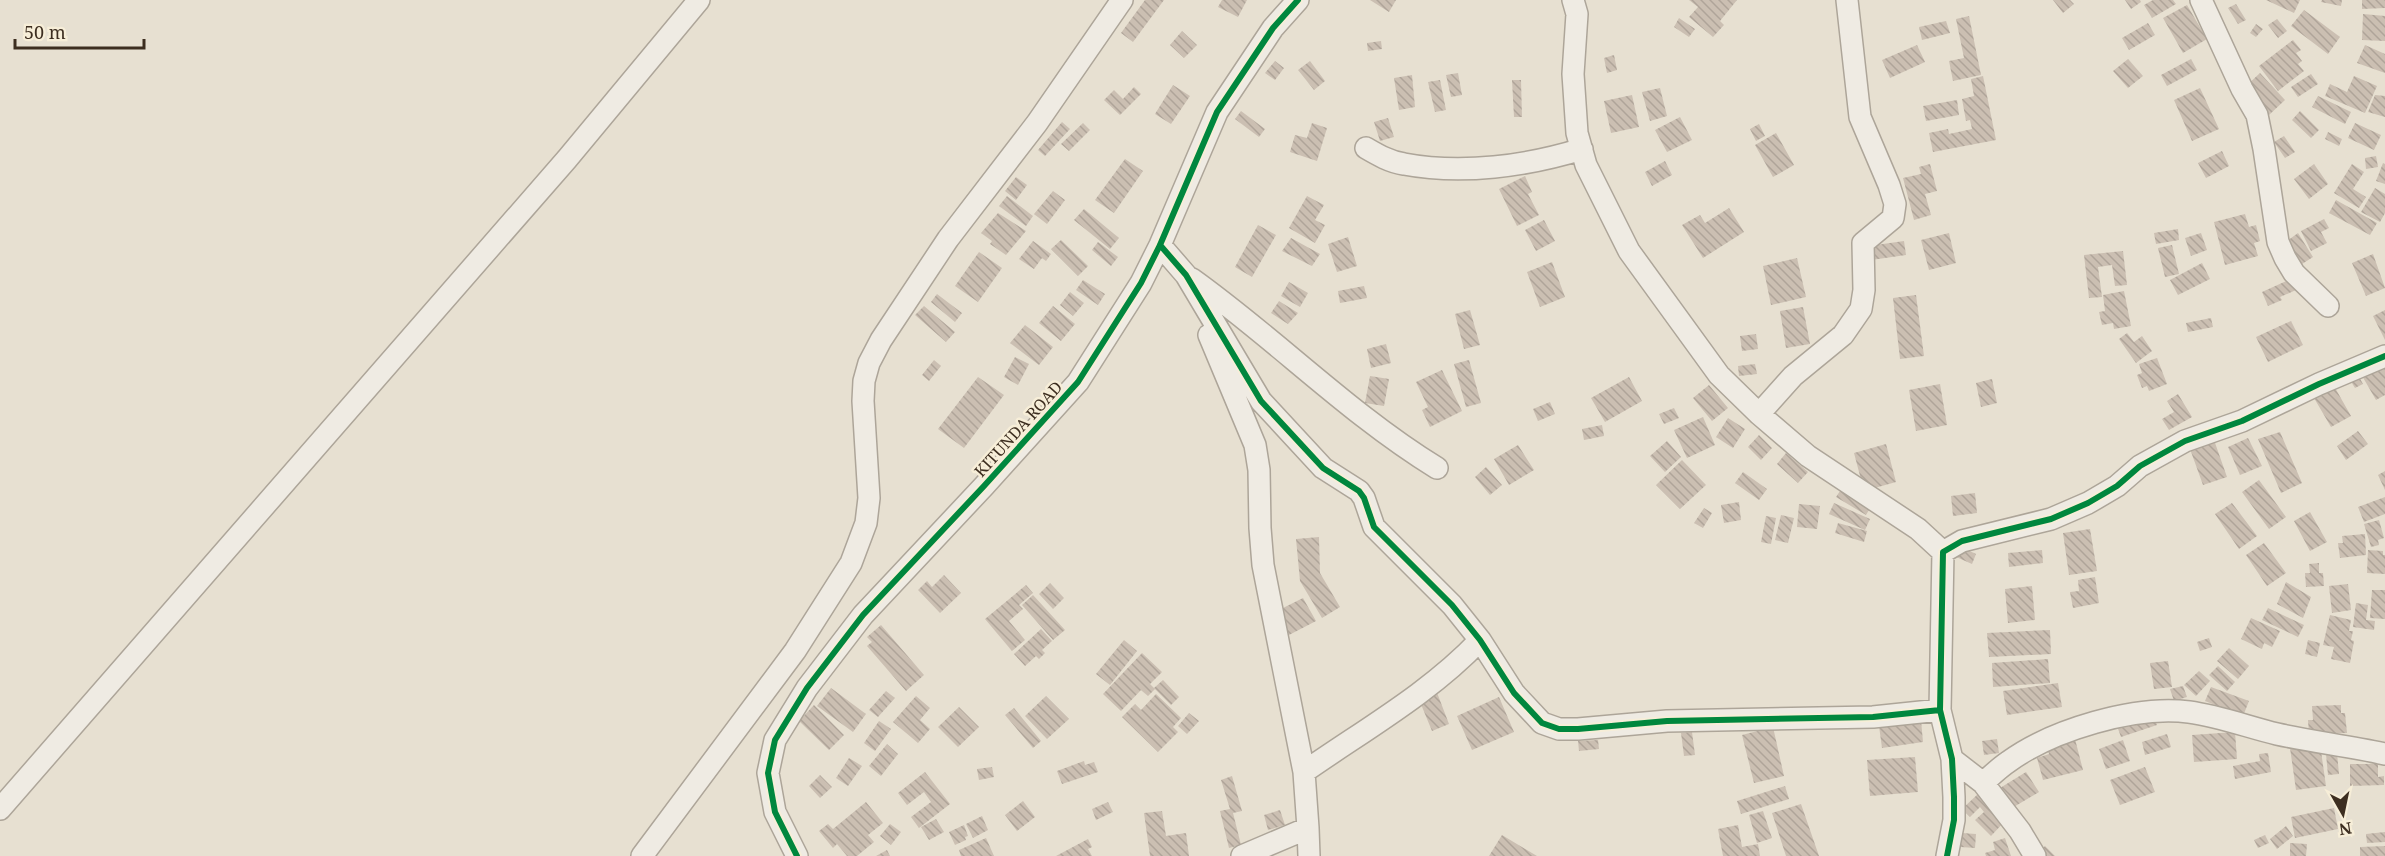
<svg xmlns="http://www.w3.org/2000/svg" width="2385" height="856" viewBox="0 0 2385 856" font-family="'Noto Serif',serif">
<defs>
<pattern id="building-back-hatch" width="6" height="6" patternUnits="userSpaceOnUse" patternTransform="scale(1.5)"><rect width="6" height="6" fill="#cbbfb2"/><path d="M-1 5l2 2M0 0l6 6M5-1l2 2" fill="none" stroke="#afa499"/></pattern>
</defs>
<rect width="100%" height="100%" fill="#e7e0d1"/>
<path fill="url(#building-back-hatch)" d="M1145,0H1164L1133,42L1121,33Z
M1222,0H1247L1238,17L1218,7Z
M1370,0H1396L1389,12Z
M1689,0H1737L1720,21L1724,25L1713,37L1689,17L1698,7Z
M2053,0H2070L2074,4L2063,13Z
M2125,0H2140L2141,2L2131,9Z
M2153,0H2173L2176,4L2152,18L2144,5Z
M2266,0H2300L2294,13Z
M2322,0H2342L2341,6L2321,2Z
M2362,0H2385V8L2362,9Z
M2236,4L2246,20L2238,24L2228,8Z
M2187,5L2207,39L2183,53L2163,18Z
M2304,10L2340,37L2328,54L2291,26Z
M2363,14L2385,16V41L2362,40Z
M1969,16L1981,75L1953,81L1949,61L1964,58L1956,19Z
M1679,18L1695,29L1689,37L1674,27Z
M2277,19L2287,31L2278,38L2268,25Z
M1946,21L1950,33L1922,40L1919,27Z
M2148,23L2155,35L2129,50L2122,38Z
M2256,24L2263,29L2256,37L2250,33Z
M1182,31L1197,45L1184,58L1170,45Z
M2293,40L2301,50L2296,53L2302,61L2298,64L2304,71L2278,91L2259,66Z
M1381,41L1382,49L1368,51L1367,43Z
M1917,45L1925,62L1890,78L1882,60Z
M2365,45L2385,54V73L2357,63Z
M1614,55L1617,70L1607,73L1604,58Z
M2128,59L2143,76L2128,88L2113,71Z
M2191,59L2197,70L2167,86L2161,75Z
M1275,61L1284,68L1275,80L1265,73Z
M1310,61L1325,81L1314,90L1298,70Z
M1458,73L1462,95L1451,97L1446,75Z
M2260,73L2285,100L2269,115L2244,88Z
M2311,74L2318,84L2298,97L2291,87Z
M1412,75L1415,107L1399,110L1394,78Z
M1983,76L1996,140L1933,152L1929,133L1948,129L1949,134L1972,129L1970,120L1966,121L1962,99L1974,96L1971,79Z
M2354,76L2377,86L2365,113L2325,96L2330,84L2347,92Z
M1440,80L1446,110L1435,112L1428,82Z
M1512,80H1521L1522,117H1514Z
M1173,85L1190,96L1171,124L1155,114Z
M1134,87L1141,94L1120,115L1104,100L1114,90L1123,99Z
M1660,88L1667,116L1650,121L1642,92Z
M2200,88L2219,129L2192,141L2174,100Z
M1632,95L1639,127L1611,133L1604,101Z
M2375,95L2385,96V117L2368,112Z
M2318,96L2351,112L2345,124L2312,107Z
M1957,100L1959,115L1926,121L1923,106Z
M1241,111L1265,129L1259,137L1235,119Z
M2300,111L2319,130L2311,138L2292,120Z
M1680,117L1692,140L1667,152L1655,130Z
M1388,118L1394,137L1380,141L1374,122Z
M1062,122L1070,129L1045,156L1038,150Z
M1083,123L1090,130L1069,151L1061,144Z
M1312,123L1327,128L1317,161L1290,152L1295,135L1307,138Z
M2355,123L2381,135L2374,150L2348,138Z
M1759,124L1765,136L1756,141L1750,129Z
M2328,132L2342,139L2339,146L2325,139Z
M1776,133L1794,165L1773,177L1755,145Z
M2284,136L2295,152L2285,158L2274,142Z
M2222,151L2229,166L2206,178L2198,163Z
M2376,156L2378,167L2366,169L2365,158Z
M1125,159L1143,171L1114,213L1095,200Z
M1665,161L1672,175L1652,186L1645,172Z
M2383,163L2385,164V184L2376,181Z
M1930,164L1937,191L1925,194L1931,215L1914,220L1903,178L1921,174L1919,167Z
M2314,164L2328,184L2309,199L2294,179Z
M2352,164L2364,172L2353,189L2366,197L2359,208L2334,193Z
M1525,176L1532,192L1528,194L1539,215L1517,226L1499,189Z
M1016,177L1027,185L1016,200L1005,191Z
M2375,188L2385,194V213L2380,222L2361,212Z
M1053,191L1065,200L1047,224L1034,214Z
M1007,196L1033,216L1026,226L999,206Z
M1307,196L1324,205L1315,220L1325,225L1315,243L1289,228Z
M2336,200L2377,223L2370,235L2329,213Z
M1729,208L1744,232L1703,258L1682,225L1700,215L1705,223Z
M1084,209L1119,238L1110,249L1074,220Z
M998,213L1026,231L1006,255L990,244L992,241L981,233Z
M2245,214L2249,227L2256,225L2260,241L2254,243L2258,256L2225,265L2214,222Z
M2324,219L2329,228L2321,232L2327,243L2311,251L2301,231Z
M1544,220L1555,241L1536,251L1525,230Z
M1258,225L1276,235L1252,277L1235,267Z
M2178,229L2179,240L2156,244L2154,233Z
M1949,233L1956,263L1929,270L1921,240Z
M2201,233L2207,250L2191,256L2185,238Z
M2298,233L2313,257L2302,264L2287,241Z
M1348,237L1357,266L1337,272L1328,244Z
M1291,238L1320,254L1312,266L1282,251Z
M1061,240L1088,266L1078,276L1051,249Z
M1033,241L1051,254L1046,261L1042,258L1034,269L1019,259Z
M1904,241L1906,255L1871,260L1869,246Z
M1098,242L1118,257L1111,266L1092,250Z
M2172,245L2179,274L2165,277L2158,248Z
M2123,251L2127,285L2115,286L2112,265L2098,267L2102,297L2089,298L2084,255Z
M979,252L1002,268L978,302L955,286Z
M2373,254L2385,288L2366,296L2352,263Z
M1797,258L1806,297L1771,305L1763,266Z
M1552,262L1565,297L1540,307L1527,272Z
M2202,263L2210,279L2178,295L2170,280Z
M2291,279L2296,290L2280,297L2282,300L2268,306L2262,292Z
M1083,280L1105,294L1098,305L1076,290Z
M1289,282L1308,293L1300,307L1281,296Z
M1364,286L1367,298L1340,303L1338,291Z
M2124,291L2131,326L2114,329L2113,323L2102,325L2099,312L2105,311L2103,295Z
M1070,292L1084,303L1073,316L1060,305Z
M937,294L962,313L955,322L931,302Z
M1916,295L1924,356L1900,359L1893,298Z
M1279,301L1298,313L1288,324L1271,313Z
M924,306L955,332L946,342L915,315Z
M1053,306L1075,324L1061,341L1039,323Z
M1803,307L1810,344L1786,348L1780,311Z
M1470,310L1480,345L1464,349L1455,314Z
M2385,310V340L2373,316Z
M2211,318L2213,327L2188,332L2186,323Z
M2291,321L2303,345L2268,362L2256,337Z
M1025,325L1053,347L1039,365L1010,343Z
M2127,333L2134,342L2142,336L2152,351L2136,363L2119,339Z
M1756,334L1758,349L1742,351L1740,336Z
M1386,344L1391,363L1371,368L1367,349Z
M1015,357L1029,364L1018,385L1004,377Z
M2157,358L2167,384L2149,391L2147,386L2142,388L2137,375L2142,373L2139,364Z
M934,360L941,366L929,381L922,375Z
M1469,360L1481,403L1466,407L1454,364Z
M2385,361V395L2376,400L2361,374Z
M1755,364L1757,374L1739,376L1738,366Z
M1442,370L1462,411L1430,427L1422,410L1428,407L1416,382Z
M2358,375L2363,384L2355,388L2350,380Z
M1370,376L1389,379L1384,406L1365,403Z
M978,377L1004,395L964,448L938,429Z
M1629,377L1642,401L1605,422L1591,398Z
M1992,379L1997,403L1981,407L1976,383Z
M1940,384L1947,425L1916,431L1909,390Z
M1709,385L1728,408L1712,421L1693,398Z
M2334,386L2351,416L2331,427L2314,398Z
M2178,394L2192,417L2169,430L2162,419L2174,412L2167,401Z
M1550,402L1555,414L1538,421L1533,409Z
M1674,408L1679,418L1664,424L1659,414Z
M1703,417L1715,445L1687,458L1674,430Z
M1728,418L1745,429L1733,448L1716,437Z
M1602,425L1604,436L1584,440L1582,429Z
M2358,431L2368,444L2346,460L2337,446Z
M2280,432L2302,483L2281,493L2258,439Z
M1759,435L1772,448L1761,460L1748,447Z
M2248,438L2262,466L2240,475L2228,447Z
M2214,440L2227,477L2203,485L2190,449Z
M1667,441L1681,457L1665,472L1650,456Z
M1886,444L1896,482L1864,491L1854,453Z
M1518,445L1534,470L1509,485L1494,459Z
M1786,453L1808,472L1798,483L1777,464Z
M1682,460L1706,485L1680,509L1656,485Z
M1486,467L1502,485L1490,495L1475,477Z
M2385,471V490L2378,475Z
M1743,472L1767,489L1759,500L1735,483Z
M2259,480L2286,517L2269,529L2242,492Z
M1842,488L1872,505L1866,515L1836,497Z
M1975,493L1977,513L1953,516L1951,496Z
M2385,497V514L2364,522L2358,507Z
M1739,502L1741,520L1724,523L1721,505Z
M1834,503L1870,519L1865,530L1829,514Z
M2232,503L2257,536L2239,549L2215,514Z
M1799,504L1820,506L1817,529L1797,527Z
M1704,508L1712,513L1703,528L1694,523Z
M2310,512L2327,542L2310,551L2294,521Z
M1781,515L1794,518L1788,543L1775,540Z
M1766,516L1776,518L1771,544L1761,542Z
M2379,520L2384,538L2378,540L2379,545L2371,547L2364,524Z
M1838,523L1867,531L1864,542L1835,533Z
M2090,529L2097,571L2069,575L2063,533Z
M2365,534L2366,555L2340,558L2338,543H2343L2342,536Z
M1319,537L1320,573L1340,607L1322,618L1300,581L1296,539Z
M2264,543L2286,573L2267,586L2246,555Z
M1959,546L1976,554L1972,564L1954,556Z
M2042,550L2043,563L2009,567L2008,553Z
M2368,550L2383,551V555H2385V574L2367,573Z
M2319,563V573H2323L2324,586L2306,587L2305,573H2310L2309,564Z
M944,575L961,593L940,613L918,590L927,581L932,587Z
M2095,577L2099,603L2073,608L2070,592L2079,591L2078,580Z
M2286,582L2311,597L2303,618L2277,604Z
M1050,583L1064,598L1053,609L1039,594Z
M2348,584L2351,610L2332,613L2329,586Z
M1026,585L1033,593L1019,605L1023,609L1009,621L1025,640L1012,651L985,619Z
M2032,586L2035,620L2008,623L2005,589Z
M2372,590H2385V619L2370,618Z
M1033,595L1065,630L1053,640L1022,605Z
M1303,598L1316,621L1289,635L1277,611Z
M2356,603L2368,605L2366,620L2375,621L2374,630L2353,627Z
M2268,608L2304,625L2298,637L2262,620Z
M2330,615L2351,620L2349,631H2353L2351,640L2354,641L2350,663L2331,659L2334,647L2323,645Z
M2251,618L2280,631L2272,647L2264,643L2262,649L2241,639Z
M881,625L924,675L906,691L867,646L872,642L867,637Z
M1041,629L1052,641L1042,650L1045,653L1039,659L1036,656L1025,666L1014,654Z
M2050,630L2051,654L1989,657L1987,633Z
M2209,638L2212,647L2200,651L2197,642Z
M1124,640L1137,651L1110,685L1096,674Z
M2308,640L2320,643L2317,657L2305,654Z
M2229,648L2249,666L2238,679L2217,661Z
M1142,653L1162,672L1150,684L1155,689L1148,696L1141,690L1121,711L1103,694Z
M2048,659L2050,683L1993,687L1992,663Z
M2168,661L2172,687L2154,689L2150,663Z
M2218,666L2235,682L2227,691L2209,675Z
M2199,671L2210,681L2196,696L2184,685Z
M1163,680L1179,697L1171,705L1154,688Z
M2058,683L2062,707L2007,715L2003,691Z
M2183,686L2187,697L2174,701L2170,689Z
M2211,687L2249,701L2243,716L2205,701Z
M831,688L866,714L853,732L817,706Z
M1436,690L1449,724L1432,731L1418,697Z
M886,691L895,698L878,717L869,710Z
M1156,694L1181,718L1173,727L1178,732L1158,752L1122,717L1135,704L1141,710Z
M916,696L930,708L920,720L930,729L918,743L893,722Z
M1046,696L1069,719L1047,739L1025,716Z
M1499,697L1514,732L1472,750L1457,716Z
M814,705L844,735L829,750L799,721Z
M2341,705V713H2345L2347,733L2309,734L2308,720H2313L2312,706Z
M959,707L979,727L958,747L938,727Z
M1014,708L1041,741L1033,748L1005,715Z
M1189,713L1199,721L1187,734L1178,726Z
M2153,714L2157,725L2121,737L2117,726Z
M1921,720L1923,742L1882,748L1879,726Z
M879,721L891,729L875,751L864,743Z
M1773,727L1784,776L1754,783L1742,735Z
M1692,732L1695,755L1684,756L1681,733Z
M2235,732L2237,759L2194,762L2192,735Z
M2167,734L2171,747L2145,755L2142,742Z
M1997,739L1999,753L1984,755L1982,741Z
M2075,739L2083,770L2043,780L2037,758L2049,754L2047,747Z
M1598,740L1599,749L1579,751L1578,741Z
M2123,740L2130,761L2106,769L2099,749Z
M887,744L898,754L881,776L869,766Z
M2320,744L2326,786L2296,790L2290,748Z
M2268,753L2271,772L2235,779L2233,766L2260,761L2259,754Z
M2337,753L2339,774L2328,775L2326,754Z
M1915,757L1918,792L1870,796L1867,760Z
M849,758L862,766L848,786L836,778Z
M1084,761L1085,765L1094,762L1098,772L1062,784L1057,771Z
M2350,764H2378V777L2384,776V785L2350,786Z
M992,767L994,777L979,780L977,769Z
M2145,767L2155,792L2120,805L2110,780Z
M925,772L950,804L919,828L911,817L931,802L924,792L907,805L898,793Z
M2026,772L2039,792L2012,808L2000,788Z
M820,775L832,787L820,798L809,786Z
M1232,776L1242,811L1233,813L1241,845L1229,848L1220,811L1230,809L1221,780Z
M1785,786L1789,799L1741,814L1737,801Z
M1979,793L2006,820L1991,836L1975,820L1984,812L1980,807L1970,817L1962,809Z
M1023,801L1035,817L1017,831L1005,815Z
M866,802L883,823L868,835L874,842L857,856H847L837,844L833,848L819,831L828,824L833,829Z
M1108,802L1113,812L1096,820L1092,809Z
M1801,804L1819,856H1786L1772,813Z
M2334,808L2338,829L2295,838L2291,817Z
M1280,810L1285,825L1268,830L1264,815Z
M1162,811L1166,836L1186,833L1189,856H1150L1144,813Z
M1763,811L1772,838L1757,843L1749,815Z
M982,816L988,830L973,838L966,824Z
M936,819L944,832L929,840L921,827Z
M890,824L901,832L891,845L880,836Z
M964,825L968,836L965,837L966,840L955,845L949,832Z
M1738,825L1742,847L1758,844L1760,856H1723L1718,829Z
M2286,826L2293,836L2277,849L2270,839Z
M2385,832V842L2367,843L2366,834Z
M1962,833L1976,834L1975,848L1961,847Z
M1502,835L1537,856H1489Z
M2265,835L2269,843L2258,848L2254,840Z
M986,838L994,856H961L959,850Z
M2005,838L2011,856H1986L1985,853L1995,850L1993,842Z
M1088,839L1092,847L1088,849L1092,856H1056Z
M2290,843L2307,844L2306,856H2290Z
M2045,846L2055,856H2041V850Z
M2385,846V856H2360V847Z
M887,850L890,856H876Z"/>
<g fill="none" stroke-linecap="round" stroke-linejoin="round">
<defs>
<path id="minor" d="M1573,0L1577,14L1573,74L1577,133L1586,165L1629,251L1719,375L1759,414L1808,456L1918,529L1943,552
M2201,0L2242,89L2257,115L2264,149L2278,242L2285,258L2294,273L2328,306
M1366,148C1378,155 1390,162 1404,164C1462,175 1527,166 1582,149
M1160,245L1186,275L1261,401L1323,468L1359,491L1364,498L1374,527L1452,605L1480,640L1514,693L1542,723L1559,729H1578L1667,721L1873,717L1940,710
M1192,279C1276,339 1349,414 1437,468
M1209,335L1255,445L1259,470L1260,528L1263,565L1304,772L1308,828L1242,856
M1759,414L1793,376L1843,335L1861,309L1864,290L1863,243L1893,218L1895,204L1889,185L1860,117L1847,0
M1952,759L1983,783L2020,831L2035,856
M1304,772C1364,730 1430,693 1480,640
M1983,783C1991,776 1999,768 2008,762C2052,730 2135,705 2189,712C2219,716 2248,727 2277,734C2313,742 2349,746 2385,754
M0,809L567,159L699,0
M1308,828L1309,856
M642,856L795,651L851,563L866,523L869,498L863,401L864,381L869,363L881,340L948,239L1037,123L1122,0
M797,856L775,812L768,773L775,740L807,688L863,615L984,486L1078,382L1141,283L1160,245L1217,112L1273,28L1298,0
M1947,856L1954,820V797L1952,759L1940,710L1943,552L1962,541L2051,519L2088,503L2117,486L2140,466L2185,441L2242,421L2319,384L2385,356"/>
</defs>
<use href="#minor" stroke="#ada599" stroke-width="24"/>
<use href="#minor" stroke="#efebe3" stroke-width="21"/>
<defs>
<path id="cycleway" d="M1160,245L1186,275L1261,401L1323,468L1359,491L1364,498L1374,527L1452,605L1480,640L1514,693L1542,723L1559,729H1578L1667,721L1873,717L1940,710
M797,856L775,812L768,773L775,740L807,688L863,615L984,486L1078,382L1141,283L1160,245L1217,112L1273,28L1298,0
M1947,856L1954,820V797L1952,759L1940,710L1943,552L1962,541L2051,519L2088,503L2117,486L2140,466L2185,441L2242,421L2319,384L2385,356"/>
</defs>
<use href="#cycleway" stroke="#f7eed8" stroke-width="10"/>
<use href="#cycleway" stroke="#00873e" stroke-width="6"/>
</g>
<g text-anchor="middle" stroke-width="5" stroke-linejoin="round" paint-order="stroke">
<g font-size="16" fill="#3d2e20" stroke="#f7eed8">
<text transform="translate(1018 429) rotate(-48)" y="6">KITUNDA ROAD</text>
</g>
</g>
<g transform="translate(2343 814) rotate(171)" stroke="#f7eed8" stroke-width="4.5" paint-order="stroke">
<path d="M0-4.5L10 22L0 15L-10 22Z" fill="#3d2e20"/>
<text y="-9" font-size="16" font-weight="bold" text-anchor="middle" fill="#3d2e20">N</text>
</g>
<path d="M15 39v9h129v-9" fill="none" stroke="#3d2e20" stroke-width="3"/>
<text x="24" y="39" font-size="18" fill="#3d2e20" stroke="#f7eed8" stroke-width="4.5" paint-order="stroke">50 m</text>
</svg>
